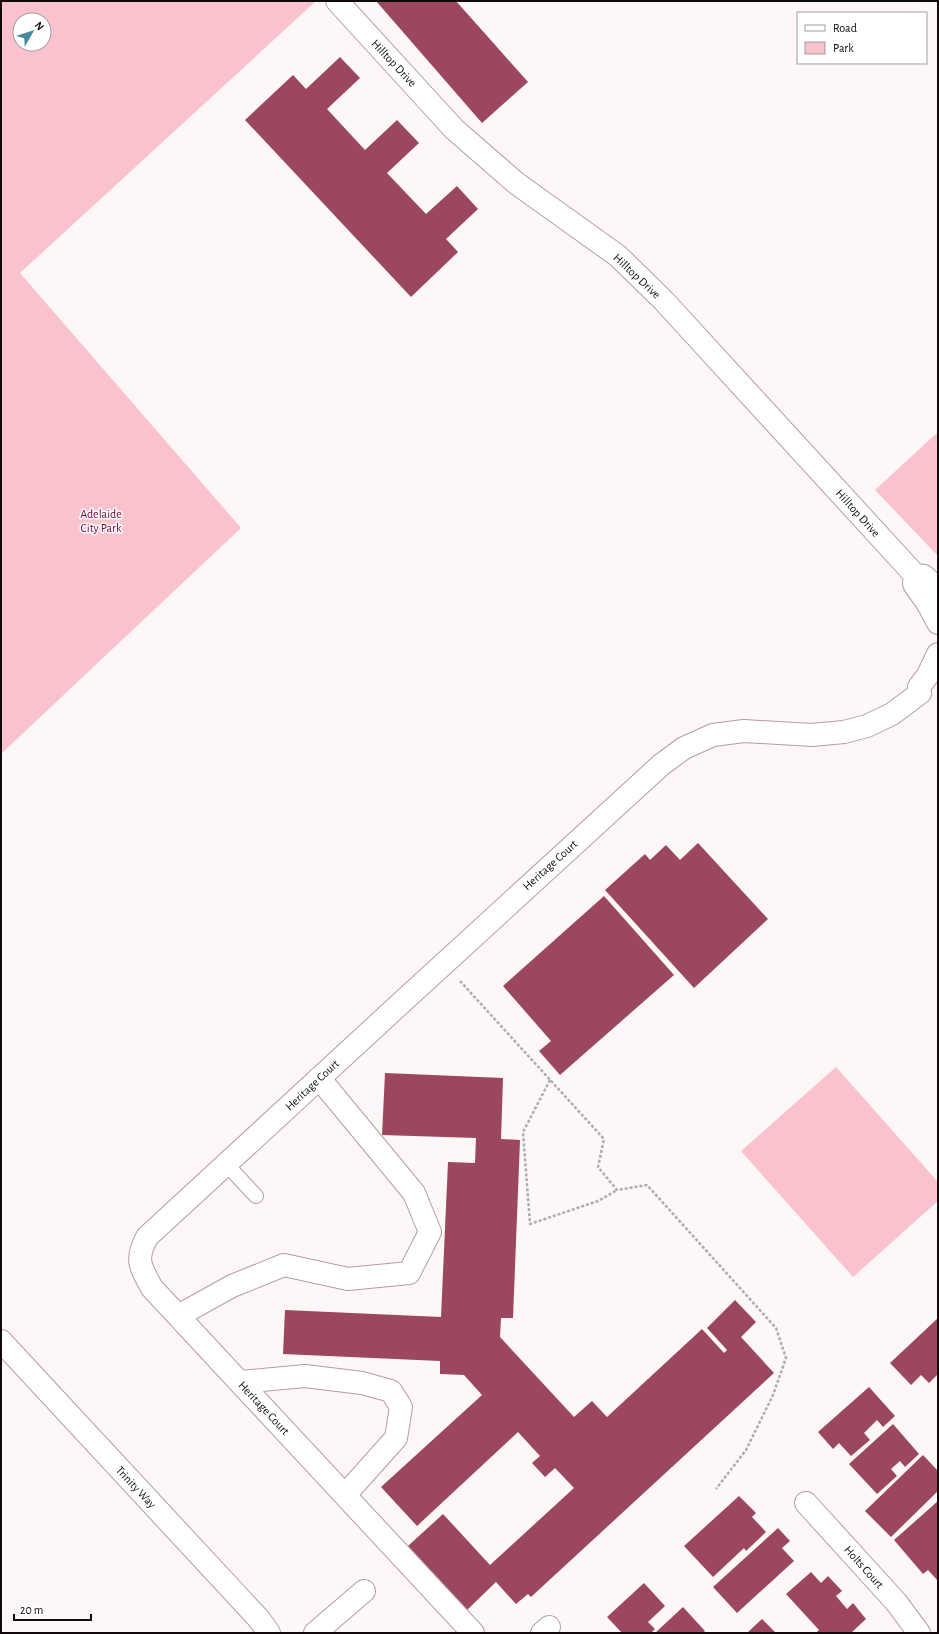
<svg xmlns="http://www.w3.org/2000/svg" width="939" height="1634" viewBox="0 0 939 1634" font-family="'Alegreya Sans',sans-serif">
<rect width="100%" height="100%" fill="#fdf7f8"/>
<path fill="#f9c2cd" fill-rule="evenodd" d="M1,1H316L20,273L241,528L1,754ZM20,20H44V44H20Z
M938,432V556L875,490Z
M836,1067L938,1182V1201L853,1277L741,1151Z"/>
<path fill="#9b475e" d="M376,1H456L528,82L482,123Z
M340,57L360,78L327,109L365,150L397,120L419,143L387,173L426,214L457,186L478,209L446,239L458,252L411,297L245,120L293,75L306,89Z
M698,843L768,919L694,988L605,890L645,854L650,860L666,845L680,860Z
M604,896L674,975L560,1075L539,1051L551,1041L503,986Z
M385,1073L503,1078L501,1139L520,1140L513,1318H501L500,1337L574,1417L592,1401L607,1417L702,1329L724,1353L727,1350L707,1328L735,1300L756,1322L741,1337L774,1373L531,1597L528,1594L516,1604L496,1582L467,1610L408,1546L443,1514L490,1565L574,1488L555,1468L545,1477L532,1463L540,1456L518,1432L417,1526L381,1487L482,1395L464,1375L440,1374V1361L283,1354L285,1310L441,1317L448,1162L475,1163L476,1138L382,1135Z
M938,1318V1374L929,1383L921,1375L911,1385L890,1363Z
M869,1387L895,1416L883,1427L877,1420L864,1433L870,1440L851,1456L839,1443L833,1449L818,1432Z
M893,1424L919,1454L905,1467L900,1461L891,1469L897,1476L877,1494L849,1464Z
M923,1455L938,1471V1491L891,1537L865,1511Z
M739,1496L756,1513L752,1517L766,1532L746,1551L744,1548L713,1577L684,1546Z
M938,1501V1581L928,1570L923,1574L894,1540Z
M778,1528L790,1541L782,1548L794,1561L737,1613L713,1587Z
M811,1572L821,1583L828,1576L842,1591L836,1596L847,1609L853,1603L866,1619L851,1633H816L819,1630L786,1594Z
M644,1583L665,1606L648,1622L655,1629L651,1633H622L607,1617Z
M683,1607L705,1631L703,1633H655Z
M762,1619L776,1633H747Z"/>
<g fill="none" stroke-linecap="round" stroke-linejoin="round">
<defs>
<path id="lane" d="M226,1164L256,1196"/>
<path id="street" d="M337,1L454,129L516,183L618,256L664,301L915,575L924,576L938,589
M915,575L914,584L928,604L938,623
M920,693L919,687L928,675L938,654
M178,1316L232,1286L284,1265L348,1279L409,1273L430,1232L414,1193L319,1078
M1,1341L259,1619L269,1633
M240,1382L305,1376L362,1383L391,1391L401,1407L396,1438L345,1495
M806,1503L896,1602L919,1633
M315,1633L364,1591
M473,1633L152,1288C140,1266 135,1260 147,1237C318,1079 489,922 661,765L684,748L713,735L744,731L812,735L844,732L867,726L892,714L920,693
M542,1633L549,1627"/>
</defs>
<use href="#lane" stroke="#b79ca1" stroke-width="16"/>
<use href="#street" stroke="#b79ca1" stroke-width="24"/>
<path stroke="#b1aaab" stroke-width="2.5" stroke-dasharray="3 2" stroke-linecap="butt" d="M460,981L604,1139L598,1167L617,1190L647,1185L776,1328L786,1358L773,1395L746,1450L716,1489
M550,1080L523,1132L530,1224L598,1201L617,1190"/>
<use href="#lane" stroke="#fff" stroke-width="14"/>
<use href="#street" stroke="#fff" stroke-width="22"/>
</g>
<g text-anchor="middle" stroke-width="3" stroke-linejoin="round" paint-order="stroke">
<g font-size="12" fill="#12090b" stroke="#fff">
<text transform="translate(394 63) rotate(47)" y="4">Hilltop Drive</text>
<text transform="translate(637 276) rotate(43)" y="4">Hilltop Drive</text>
<text transform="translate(858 513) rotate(48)" y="4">Hilltop Drive</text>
<text transform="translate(550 865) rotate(-42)" y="4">Heritage Court</text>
<text transform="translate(312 1085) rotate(-43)" y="4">Heritage Court</text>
<text transform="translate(264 1408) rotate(47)" y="4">Heritage Court</text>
<text transform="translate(136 1487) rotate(47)" y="4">Trinity Way</text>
<text transform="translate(864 1567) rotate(48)" y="4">Holts Court</text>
</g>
<g font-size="12" fill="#730032" stroke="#fff">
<text x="101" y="518">Adelaide<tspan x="101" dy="14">City Park</tspan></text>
</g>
</g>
<rect width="939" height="1634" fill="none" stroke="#12090b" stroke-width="4"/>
<rect x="797" y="12" width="130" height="52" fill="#ffffff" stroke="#a09d9d"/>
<rect x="805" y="25" width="20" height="6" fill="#ffffff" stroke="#a09d9d"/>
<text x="833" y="32" font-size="12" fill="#12090b">Road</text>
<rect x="805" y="42" width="20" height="12" fill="#f9c2cd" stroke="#a09d9d"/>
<text x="833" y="52" font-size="12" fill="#12090b">Park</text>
<g transform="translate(32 32) rotate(51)"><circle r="19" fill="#ffffff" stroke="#a09d9d"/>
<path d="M0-3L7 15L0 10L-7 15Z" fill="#48899b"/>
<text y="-6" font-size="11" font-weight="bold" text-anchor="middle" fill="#12090b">N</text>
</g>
<path d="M14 1614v6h77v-6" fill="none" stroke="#12090b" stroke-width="2"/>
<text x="20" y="1614" font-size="12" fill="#12090b" stroke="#ffffff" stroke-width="3" paint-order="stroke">20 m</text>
</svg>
